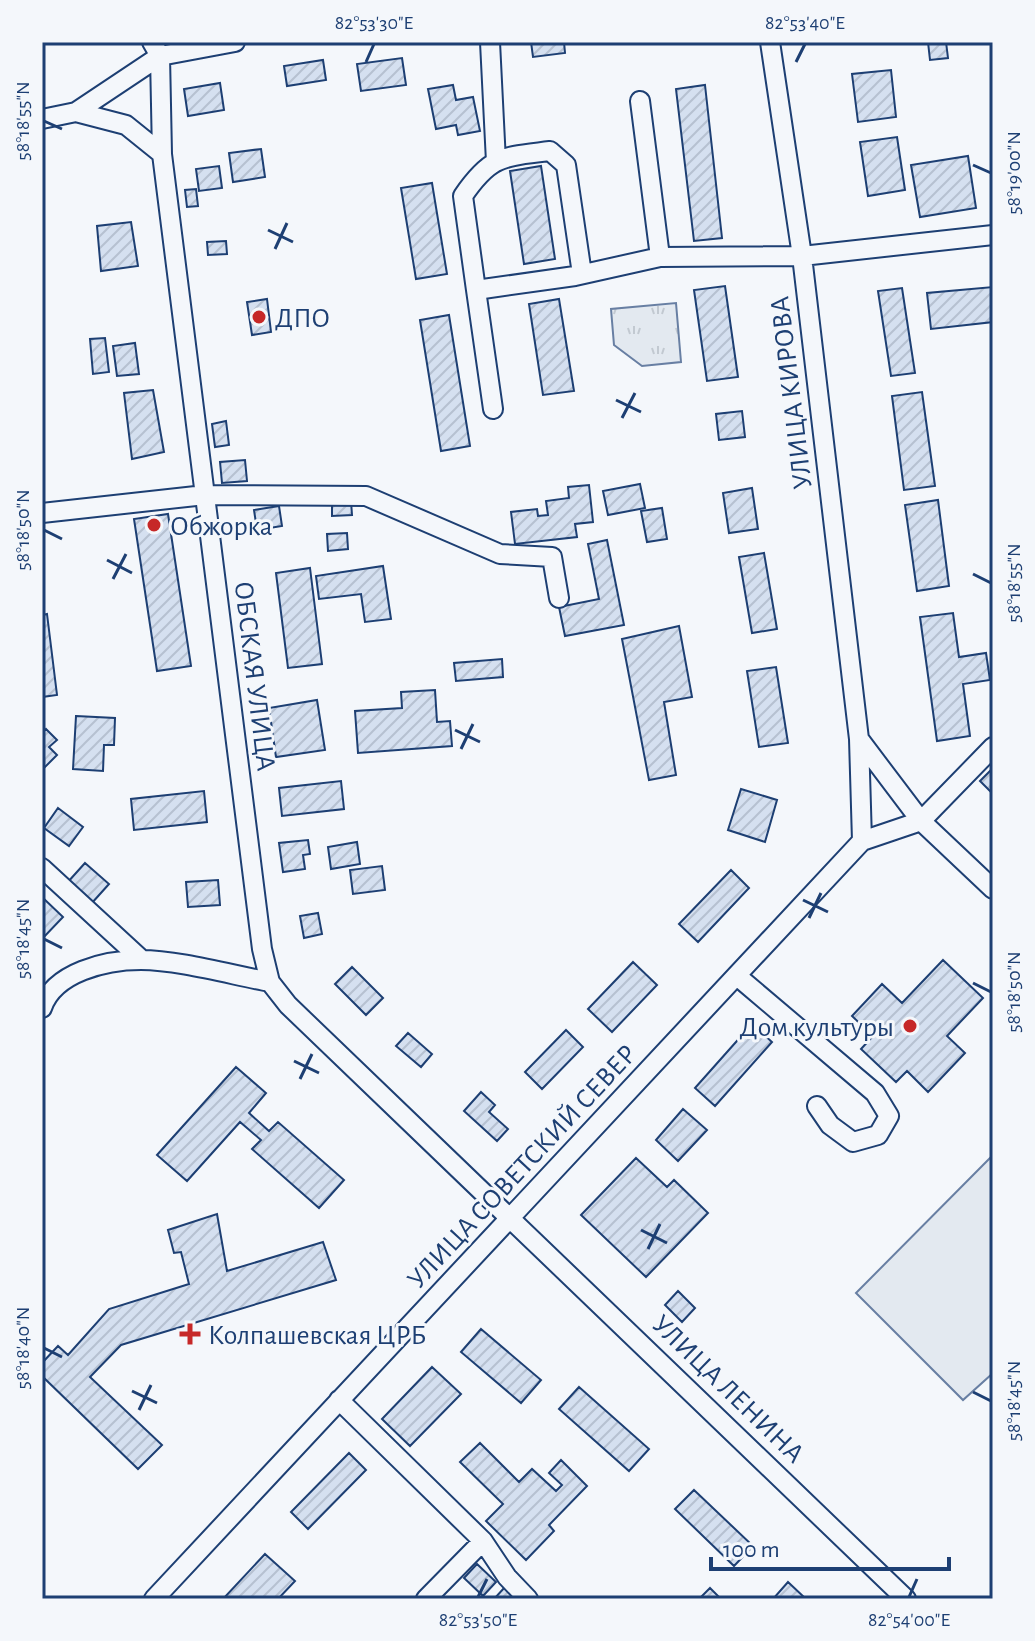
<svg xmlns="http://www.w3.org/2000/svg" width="1035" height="1641" viewBox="0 0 1035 1641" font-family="'Alegreya Sans',sans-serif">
<defs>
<pattern id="park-tufts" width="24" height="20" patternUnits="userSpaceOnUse" patternTransform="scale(2)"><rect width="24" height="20" fill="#e3e9f0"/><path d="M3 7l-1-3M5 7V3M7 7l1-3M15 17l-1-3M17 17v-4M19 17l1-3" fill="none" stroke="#c2c9d1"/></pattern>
<pattern id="building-hatch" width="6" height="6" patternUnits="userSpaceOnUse" patternTransform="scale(2)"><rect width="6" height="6" fill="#d5e0f0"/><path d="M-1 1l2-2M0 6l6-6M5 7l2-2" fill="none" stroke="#b6c1d1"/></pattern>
</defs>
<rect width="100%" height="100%" fill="#f4f7fb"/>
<path fill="url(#park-tufts)" stroke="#687fa3" stroke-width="2" d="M676,303L681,362L642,366L614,345L611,309Z"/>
<path fill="#e3e9f0" stroke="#687fa3" stroke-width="2" d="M993,1155V1373L963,1400L856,1293Z"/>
<path fill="url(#building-hatch)" stroke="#1d3f73" stroke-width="2" d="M531,42H564L565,53L533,57Z
M928,42H946L948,58L930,60Z
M402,58L406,85L361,91L357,64Z
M323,60L326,80L287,86L284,66Z
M891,70L896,117L858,122L852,74Z
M220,83L224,110L188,116L184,89Z
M453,85L456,100L473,97L480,131L458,135L456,125L436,129L428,89Z
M705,85L722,238L694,241L676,89Z
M897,137L905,190L868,196L860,142Z
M261,149L265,177L233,182L229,153Z
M968,156L976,208L920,217L911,165Z
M219,166L222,188L199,191L196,169Z
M541,166L555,259L524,264L510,171Z
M432,183L447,274L416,279L401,188Z
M196,189L198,206L187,207L185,190Z
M131,222L138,266L101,271L97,226Z
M226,241L227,254L208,255L207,242Z
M725,286L738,377L707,381L694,290Z
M993,287V322L931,329L927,293Z
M902,288L915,373L891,376L878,291Z
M267,299L271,332L252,335L247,302Z
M559,299L574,391L543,395L529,304Z
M449,315L470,446L441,451L420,320Z
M105,338L109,372L93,374L90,339Z
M135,343L139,374L117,376L113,346Z
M153,390L164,452L132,459L124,393Z
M922,392L935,486L904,490L892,396Z
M742,411L745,437L719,440L716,414Z
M226,421L229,445L215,447L212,424Z
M245,460L247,481L222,483L220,462Z
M640,484L645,508L608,515L603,491Z
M589,485L593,522L575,524L577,537L515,544L511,512L537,509L538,516L548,515L546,501L569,498L568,487Z
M752,488L758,529L729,533L723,493Z
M938,500L949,586L917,591L905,505Z
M351,501L352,515L332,516V502Z
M279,506L282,526L257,530L254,510Z
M662,508L667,539L647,542L641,511Z
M168,514L191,666L157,671L134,519Z
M347,533L348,549L328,551L327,534Z
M607,540L624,625L565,636L559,607L599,599L588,544Z
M764,553L777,629L752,633L739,557Z
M383,566L391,619L365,622L361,594L319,599L316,576Z
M310,568L322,664L288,668L276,573Z
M953,613L959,657L986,653L990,680L963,684L970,736L937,741L920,617Z
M47,614L57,695L42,697V615Z
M679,626L692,697L664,702L676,775L649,780L622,639Z
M502,659L503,677L456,681L454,663Z
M776,667L788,743L759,747L747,671Z
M435,690L437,722L450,721L452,746L358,753L355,711L402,708L401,692Z
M317,700L325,750L276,757L269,708Z
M76,716L115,718L114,745H104L103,771L73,769Z
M46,729L57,740L49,747L57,755L44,768L42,733Z
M993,768V794L980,781Z
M341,781L344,809L282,816L279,788Z
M741,789L777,800L765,842L728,830Z
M204,791L207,822L134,830L131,799Z
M58,808L83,827L69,846L44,828Z
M308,840L310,854L303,855L305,869L283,872L279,843Z
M357,842L360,864L331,869L328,847Z
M85,863L109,884L91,904L67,883Z
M382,866L385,890L353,894L350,870Z
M731,870L749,888L698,942L679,924Z
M218,880L220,905L188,907L186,882Z
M42,897L63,917L42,939Z
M318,913L322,934L304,938L300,916Z
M943,960L983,998L947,1036L965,1053L928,1092L907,1071L896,1082L861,1049L873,1036L852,1016L882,984L902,1003Z
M633,962L657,985L612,1032L588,1009Z
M352,967L383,998L366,1015L335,984Z
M752,1024L772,1042L715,1106L695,1088Z
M566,1030L583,1047L542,1089L525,1072Z
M408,1033L432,1054L421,1067L396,1046Z
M236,1067L266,1093L249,1113L269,1131L278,1122L344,1180L319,1208L252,1149L261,1140L240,1122L187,1181L157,1155Z
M481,1092L495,1105L489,1112L508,1129L497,1141L464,1111Z
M683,1109L707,1130L678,1161L656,1140Z
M636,1158L667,1187L674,1180L708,1213L646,1277L581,1215Z
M217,1214L227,1271L323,1242L336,1280L121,1345L90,1377L162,1445L138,1469L42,1376V1363L58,1346L68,1355L109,1309L189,1284L181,1252L174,1253L168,1230Z
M678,1291L695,1308L682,1322L665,1305Z
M481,1329L541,1380L521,1403L461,1352Z
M432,1367L461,1394L410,1446L382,1419Z
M579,1387L649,1449L629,1471L559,1409Z
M480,1443L519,1482L532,1469L556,1491L562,1485L549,1473L561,1460L587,1486L549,1525L554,1531L526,1560L486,1521L503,1504L460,1462Z
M349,1453L366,1470L308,1529L291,1512Z
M694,1490L753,1546L734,1566L675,1509Z
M265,1554L295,1581L278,1599H223Z
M477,1564L496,1582L483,1596L464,1578Z
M788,1582L806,1599H773Z
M505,1587L517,1599H494Z
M710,1588L721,1599H699Z"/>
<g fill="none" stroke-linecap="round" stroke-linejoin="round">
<defs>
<path id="minor" d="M152,42L160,56L162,154L262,949L270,982L288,1005L906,1599
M490,42L496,162
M770,42L802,256L859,739L862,841
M640,101L660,257
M42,119L76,112
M162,154L126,125L76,112L160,56L235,42
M476,290L463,196C491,155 503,157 550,151L566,165L582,274
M493,409L476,290L575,276L660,257L802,256L993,235
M42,513L205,495L366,496L500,554L552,557L559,598
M859,739L921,821L993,889
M42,868L142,960
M737,976L875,1093L889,1116L878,1135L853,1142L830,1125L817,1106
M42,1008C54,972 106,960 141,960C178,960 232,975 270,982
M339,1400L483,1541L507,1577L528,1599
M154,1599L862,841L921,821L993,747
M426,1599L483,1541"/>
</defs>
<use href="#minor" stroke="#1d3f73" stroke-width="22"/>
<use href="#minor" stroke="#f4f7fb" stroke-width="18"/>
</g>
<path fill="none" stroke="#1d3f73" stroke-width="3" d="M366,62L374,44M796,62L805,44M44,121L62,129M973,165L991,173M268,230L293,242M275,249L287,223M616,400L641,412M622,418L635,393M44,530L62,539M107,560L132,573M973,574L991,583M113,579L126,554M455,730L480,742M461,749L473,724M803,900L828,912M809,918L821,893M44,939L62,948M973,983L991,992M294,1061L319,1073M300,1079L312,1054M641,1230L667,1243M648,1249L660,1224M44,1348L62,1357M132,1391L157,1403M973,1392L991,1401M139,1410L151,1385M478,1597L487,1579M909,1597L917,1579"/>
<g fill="#c62828" stroke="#f4f7fb" stroke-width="3">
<circle cx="259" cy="317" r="8"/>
<circle cx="154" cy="525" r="8"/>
<circle cx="910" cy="1026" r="8"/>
<path d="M186 1322h8v8h8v8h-8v8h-8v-8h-8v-8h8z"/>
</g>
<g text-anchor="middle" stroke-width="6" stroke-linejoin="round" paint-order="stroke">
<g font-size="28" fill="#1d3f73" stroke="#f4f7fb" text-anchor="start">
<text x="275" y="327">ДПО</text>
<text x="170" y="535">Обжорка</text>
<text x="894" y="1036" text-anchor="end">Дом культуры</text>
<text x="208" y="1344">Колпашевская ЦРБ</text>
</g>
<g font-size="28" fill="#1d3f73" stroke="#f4f7fb">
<text transform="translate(790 393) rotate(-97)" y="10">УЛИЦА КИРОВА</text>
<text transform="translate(256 676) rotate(83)" y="10">ОБСКАЯ УЛИЦА</text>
<text transform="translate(521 1166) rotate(-47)" y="10">УЛИЦА СОВЕТСКИЙ СЕВЕР</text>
<text transform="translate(729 1388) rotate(44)" y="10">УЛИЦА ЛЕНИНА</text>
</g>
</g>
<rect width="1035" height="1641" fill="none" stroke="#f4f7fb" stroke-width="88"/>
<path d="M711 1557v12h238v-12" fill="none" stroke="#1d3f73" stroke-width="4"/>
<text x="723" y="1557" font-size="24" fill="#1d3f73" stroke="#f4f7fb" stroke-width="6" paint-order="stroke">100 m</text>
<rect x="44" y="44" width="947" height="1553" fill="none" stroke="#1d3f73" stroke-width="3"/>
<g font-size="20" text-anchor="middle" fill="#1d3f73">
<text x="374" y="29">82°53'30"E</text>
<text x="805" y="29">82°53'40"E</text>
<text transform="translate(22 121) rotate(-90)" y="7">58°18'55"N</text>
<text transform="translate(1013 173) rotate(-90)" y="7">58°19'00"N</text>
<text transform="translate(22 530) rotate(-90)" y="7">58°18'50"N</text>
<text transform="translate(1013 583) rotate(-90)" y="7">58°18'55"N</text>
<text transform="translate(22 939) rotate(-90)" y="7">58°18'45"N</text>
<text transform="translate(1013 992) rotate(-90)" y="7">58°18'50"N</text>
<text transform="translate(22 1348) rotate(-90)" y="7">58°18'40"N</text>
<text transform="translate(1013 1401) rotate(-90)" y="7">58°18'45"N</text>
<text x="478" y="1626">82°53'50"E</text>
<text x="909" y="1626">82°54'00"E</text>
</g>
</svg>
